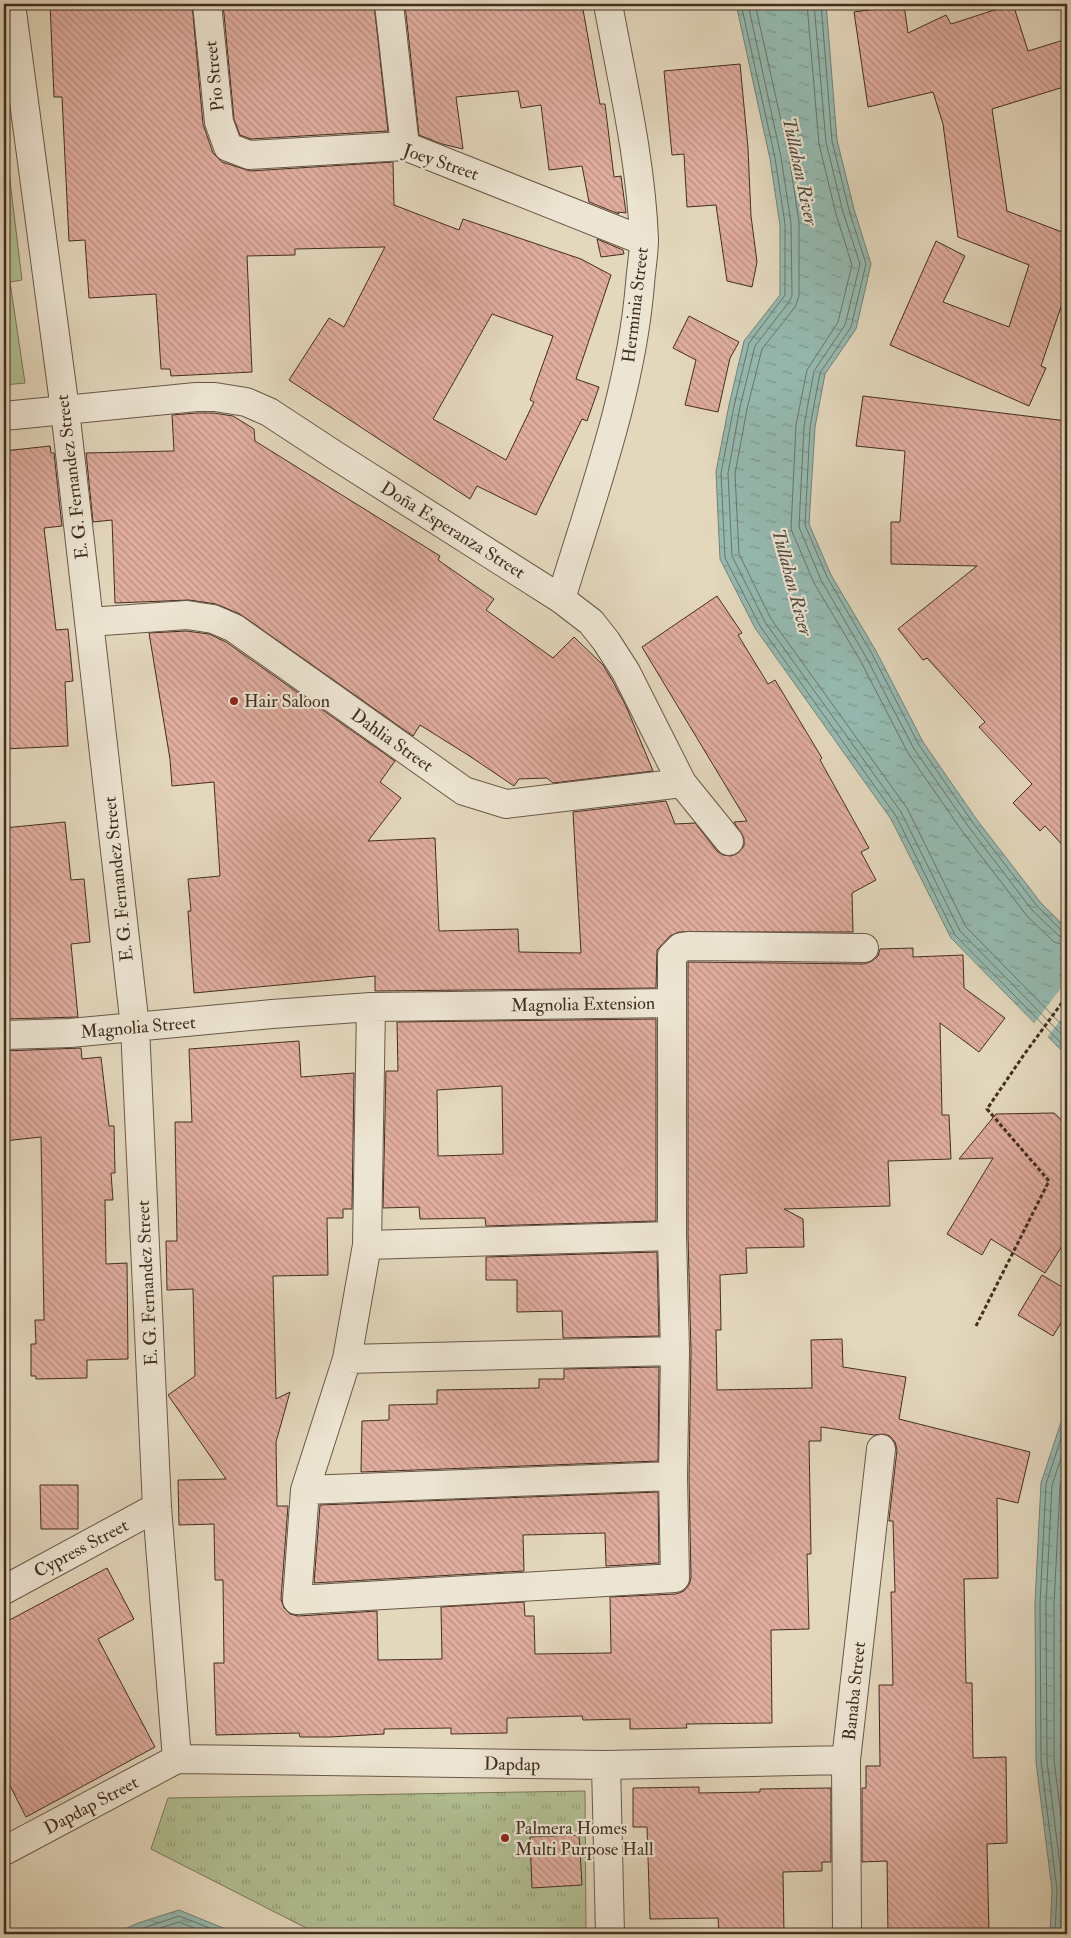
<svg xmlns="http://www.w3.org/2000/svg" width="1071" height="1938" viewBox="0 0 1071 1938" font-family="'IM FELL Double Pica',serif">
<defs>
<pattern id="park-tufts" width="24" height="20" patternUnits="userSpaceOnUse" patternTransform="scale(1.25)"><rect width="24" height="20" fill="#b1bf92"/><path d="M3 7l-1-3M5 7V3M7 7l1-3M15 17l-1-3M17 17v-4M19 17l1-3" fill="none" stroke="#929c77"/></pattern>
<pattern id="water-ripples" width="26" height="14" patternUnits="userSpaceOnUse" patternTransform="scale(1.25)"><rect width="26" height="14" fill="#95bab1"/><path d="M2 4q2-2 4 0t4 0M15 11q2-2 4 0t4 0" fill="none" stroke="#7b9890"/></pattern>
<pattern id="building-back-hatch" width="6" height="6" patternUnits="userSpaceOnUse" patternTransform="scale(1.25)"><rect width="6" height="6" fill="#e1ad9f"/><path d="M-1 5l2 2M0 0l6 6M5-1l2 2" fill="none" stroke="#b88d81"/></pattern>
</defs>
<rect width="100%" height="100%" fill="#e3d7bc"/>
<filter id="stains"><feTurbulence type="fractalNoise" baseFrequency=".004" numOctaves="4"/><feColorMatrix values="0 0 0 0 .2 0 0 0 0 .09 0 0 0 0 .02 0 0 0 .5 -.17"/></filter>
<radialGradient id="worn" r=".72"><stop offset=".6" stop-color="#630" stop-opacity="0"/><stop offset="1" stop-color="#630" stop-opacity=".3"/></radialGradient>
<path fill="#b1bf92" stroke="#7a7659" d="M4,131L22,280L10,282L25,383L4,385Z"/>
<path fill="url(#park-tufts)" stroke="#7a7659" d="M585,1791L586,1934H318L151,1849L168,1798Z"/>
<path fill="url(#water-ripples)" stroke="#748277" d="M736,4H826L837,140L854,209L871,264L856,329L825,374L815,427L809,524L831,575L876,651L923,742L977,820L1041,903L1067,929V1056L951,938L891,819L755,628L720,559L716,472L729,405L744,341L780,295V225L770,159Z
M1067,1404V1934H1050L1052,1890L1036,1762L1035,1603L1041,1483Z
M179,1910L238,1934H114L138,1923Z"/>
<path fill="#e3d7bc" d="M1067,980V1011L1046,1039L1033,1025Z"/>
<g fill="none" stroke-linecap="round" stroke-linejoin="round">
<path stroke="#6c7468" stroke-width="1" d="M741,4L775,158L785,224V295L749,343L734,406L721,473L725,558L760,626L896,816L955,935L1067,1049
M748,4L781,157L791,223L792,296L789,302L755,346L740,407L728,473L732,556L765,622L901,812L960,931L1067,1040
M755,4L789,156L799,222V296L795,307L762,349L747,409L735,474L739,554L771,619L907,808L966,927L1067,1030
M807,4L819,144L836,214L852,265L838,322L807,370L796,425L791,529L814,583L860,660L908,753L962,831L1027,916L1054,942L1067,946
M814,4L826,142L843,212L860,264L845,325L814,371L804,426L799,527L821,580L866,657L914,749L968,826L1032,910L1059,936L1067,939
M821,4L832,141L849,210L866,264L851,327L820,373L810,427L805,525L827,577L872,654L919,745L973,823L1037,906L1062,931L1067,932
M1067,1464L1060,1487L1054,1604V1761L1067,1861
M126,1934L179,1916L225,1934
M141,1934L179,1922L209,1934
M1055,1934L1057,1890L1041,1761L1040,1603L1046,1484L1067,1420
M1061,1934L1063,1889L1047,1761L1046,1603L1052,1485L1067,1440"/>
</g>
<path fill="url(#building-back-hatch)" stroke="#422e20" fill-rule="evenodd" d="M50,4H192L203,124L213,153L222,162L250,171L393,162L394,205L459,230L463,219L581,259L611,275L576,379L599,387L587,421L582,419L536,515L477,486L470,499L289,380L329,318L344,327L385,247L295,249V255L247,256L252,372L171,376L170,369H161L156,294L89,298L85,240L69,241L62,97H54ZM492,314L553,336L530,400L534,402L506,460L433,419Z
M223,4H374L388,131L251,139L240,135L234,119Z
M405,4H582L600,104H605L614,177L621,176L626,213L618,212L619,214L589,202L582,166L549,170L541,105L521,108L518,91L456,97L463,149L442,144L419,135Z
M1013,4L1028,51L1067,39V86L992,109L1007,211L1067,234V289L1041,366L1046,368L1029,406L890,345L936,241L965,256L943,302L1009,327L1029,265L958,237L943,124L933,92L868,107L854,12L904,5L908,33L946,15L951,24Z
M740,64L748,148L751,216L757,262L752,287L727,281L716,205L687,207L684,154L672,155L664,71Z
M597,239L623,250L624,254L601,257Z
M689,316L739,342L730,358L718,412L685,405L696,360L673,348Z
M863,396L1067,421V850L1045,826L1040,831L1013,803L1032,784L979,727L985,722L927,658L923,660L898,629L977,566L891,564V522H900L905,451L856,446Z
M197,413H214L233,416L254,429L255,441L440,556L438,560L494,599L486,610L553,658L574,637L603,665L612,680L626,706L653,771L553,783L547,778L519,779L514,786L468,755L420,725L413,736L240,614L216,604L189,600L115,603L112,520L93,522L86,453L174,451L172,415Z
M50,446L51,453H54L62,526L44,528L56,630L68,629L73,681L65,682L68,746L4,749V451Z
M717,596L742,633L738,635L768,684L775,680L822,758L820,760L869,848L861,852L876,880L852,893L853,932H679L670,936L657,950L656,988L375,991V976L194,993L188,911H191L188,879L220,876L214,782L172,786L170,759L149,633L186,631L209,634L226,642L395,761L380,782L401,798L368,841L435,838L439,931L518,929L519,952L581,953L573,812L666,801L675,824L695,823L717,851L723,855L731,856L738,853L744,846V838L734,822L747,821L642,647Z
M65,822L71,880L84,879L90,942L71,944L78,1017L4,1019V828Z
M913,948V957L963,955L964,988L1005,1018L979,1052L940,1023L942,1115H949L951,1159L888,1161L890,1206L784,1209L803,1219L804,1247L746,1248L747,1273L720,1275L721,1330H716L717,1390L812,1388L811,1340L842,1339L843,1367L906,1377L899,1419L1030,1452L1018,1503L997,1498L998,1578L964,1579L966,1683H972L973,1758L1006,1757L1007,1843L987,1844L989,1934H888L887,1861L862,1862V1788H866V1766H880L879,1685H893L891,1592H895L893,1521H889V1520L897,1450L895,1442L890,1436L883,1434L874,1435L821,1427V1441H809L811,1554H807L809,1629L771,1630L772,1723L686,1724L687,1728L630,1729V1719L583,1720L582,1716L507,1718V1733L451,1734V1728L384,1729V1734L330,1737H300L299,1733L216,1735L214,1663H224L223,1580H215L214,1524L179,1525L178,1480L226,1479L168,1395L195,1376L193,1289L167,1290L166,1241H177L175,1122H192L189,1049L299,1041L301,1077L354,1073L352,1209H343V1218H327L328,1275L273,1276L276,1399L290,1392L276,1442L277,1506H288L281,1599L284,1608L290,1614L298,1616L377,1611L378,1660L442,1659L441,1607L524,1602L525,1616H534L535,1654L611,1653L610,1597L676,1594L684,1591L689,1585L691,1578L689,1476L691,1351L688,1236V962L864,964L872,961L878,956L880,949Z
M656,1019V1221L486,1226L485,1218L420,1219L419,1207L383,1208L386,1071H398L397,1022ZM502,1086L503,1154L438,1156L437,1090Z
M81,1048L82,1059L101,1057L109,1126H114L115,1173H111L113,1200H105L106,1264L127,1263L128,1359L87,1360V1378L36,1379V1376H31V1344H36L35,1320H44L41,1137L4,1141V1051Z
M1054,1113L1067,1125V1238L1045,1273L991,1239L982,1255L947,1234L993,1158L959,1159L996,1114Z
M657,1252L659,1336L563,1338L562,1311L517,1312V1280H486V1257Z
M1042,1275L1067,1290V1313L1053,1336L1018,1315Z
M659,1367L658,1461L361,1472L362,1421L389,1420V1405L437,1404V1390L539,1388V1379H564V1369Z
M40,1485H78V1529H41Z
M658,1492L659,1563L606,1566L605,1533L523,1535L524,1571L314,1583L320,1505Z
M107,1568L134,1619L98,1639L155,1747L26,1817L4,1774V1623Z
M699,1787V1793L760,1792V1789L831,1788V1862H822V1871L783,1872L784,1934H719L718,1918L650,1919L647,1827H633V1788Z
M579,1835L582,1885L532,1888L530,1837Z"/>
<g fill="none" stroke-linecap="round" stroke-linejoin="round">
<defs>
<path id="street" d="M11,4L65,410L135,1027L157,1507L177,1759
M207,4L219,122L228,147L249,155L405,146L644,241
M389,4L405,146
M4,416L196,397H215L246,402L269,412L333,454L561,599L591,622L606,641L626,672L682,783L729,841
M561,599C592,496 631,393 640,284C641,269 644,254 644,239C641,160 622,81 608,4
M89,622L187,615L213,619L234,628L464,791L506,804L682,783
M371,1007L367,1245L347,1359L305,1490L297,1600L675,1578L673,1476L675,1351L672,1236V956L681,947L688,946L864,948
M4,1035L70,1033L272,1014L371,1007L672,1003
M367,1245L672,1236
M347,1359L675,1351
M305,1490L673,1476
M4,1590L157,1507
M606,1765L610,1934
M4,1851L177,1759L606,1765L846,1760
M847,1934L846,1760L881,1449"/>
</defs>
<use href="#street" stroke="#6a5847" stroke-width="30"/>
<path stroke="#422e20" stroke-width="3" stroke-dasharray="4 2.5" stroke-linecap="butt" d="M976,1326L1049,1181L987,1109L1023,1056L1067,996"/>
<use href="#street" stroke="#ede5d3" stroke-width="28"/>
</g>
<g fill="#8f2418" stroke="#ede5d3" stroke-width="2">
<circle cx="234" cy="701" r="5"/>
<circle cx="505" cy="1838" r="5"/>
</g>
<g text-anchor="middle" stroke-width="4.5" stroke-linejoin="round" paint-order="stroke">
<g font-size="18" fill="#422e20" stroke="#ede5d3">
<text transform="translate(214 76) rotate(-96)" y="6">Pio Street</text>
<text transform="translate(441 162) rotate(19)" y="6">Joey Street</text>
<text transform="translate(635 305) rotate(-83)" y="6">Herminia Street</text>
<text transform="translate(72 477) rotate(-97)" y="6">E. G. Fernandez Street</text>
<text transform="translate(453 530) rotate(32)" y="6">Doña Esperanza Street</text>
<text transform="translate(392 740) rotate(35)" y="6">Dahlia Street</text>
<text transform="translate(118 879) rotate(-96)" y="6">E. G. Fernandez Street</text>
<text transform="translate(583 1004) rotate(-1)" y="6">Magnolia Extension</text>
<text transform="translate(138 1027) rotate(-5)" y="6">Magnolia Street</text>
<text transform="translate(147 1283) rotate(-93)" y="6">E. G. Fernandez Street</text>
<text transform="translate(81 1548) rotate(-28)" y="6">Cypress Street</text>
<text transform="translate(854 1691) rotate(-84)" y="6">Banaba Street</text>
<text transform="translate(512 1764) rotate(1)" y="6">Dapdap</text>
<text transform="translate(91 1805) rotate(-28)" y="6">Dapdap Street</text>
</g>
<g font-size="18" fill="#422e20" stroke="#ede5d3" text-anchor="start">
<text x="244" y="707">Hair Saloon</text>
<text x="515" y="1834">Palmera Homes<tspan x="515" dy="21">Multi Purpose Hall</tspan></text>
</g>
<g font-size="19" font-style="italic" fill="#534a3d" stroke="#ede5d3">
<text transform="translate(801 171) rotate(78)" y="7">Tullahan River</text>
<text transform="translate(793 582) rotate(75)" y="7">Tullahan River</text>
</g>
</g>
<rect width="1071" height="1938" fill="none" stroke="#e3d7bc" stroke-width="20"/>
<rect x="5" y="5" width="1061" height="1928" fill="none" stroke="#422e20" stroke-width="2.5"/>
<rect x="10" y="10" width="1051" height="1918" fill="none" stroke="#422e20"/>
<rect width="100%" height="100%" filter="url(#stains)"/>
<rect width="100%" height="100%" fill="url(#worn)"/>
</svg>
